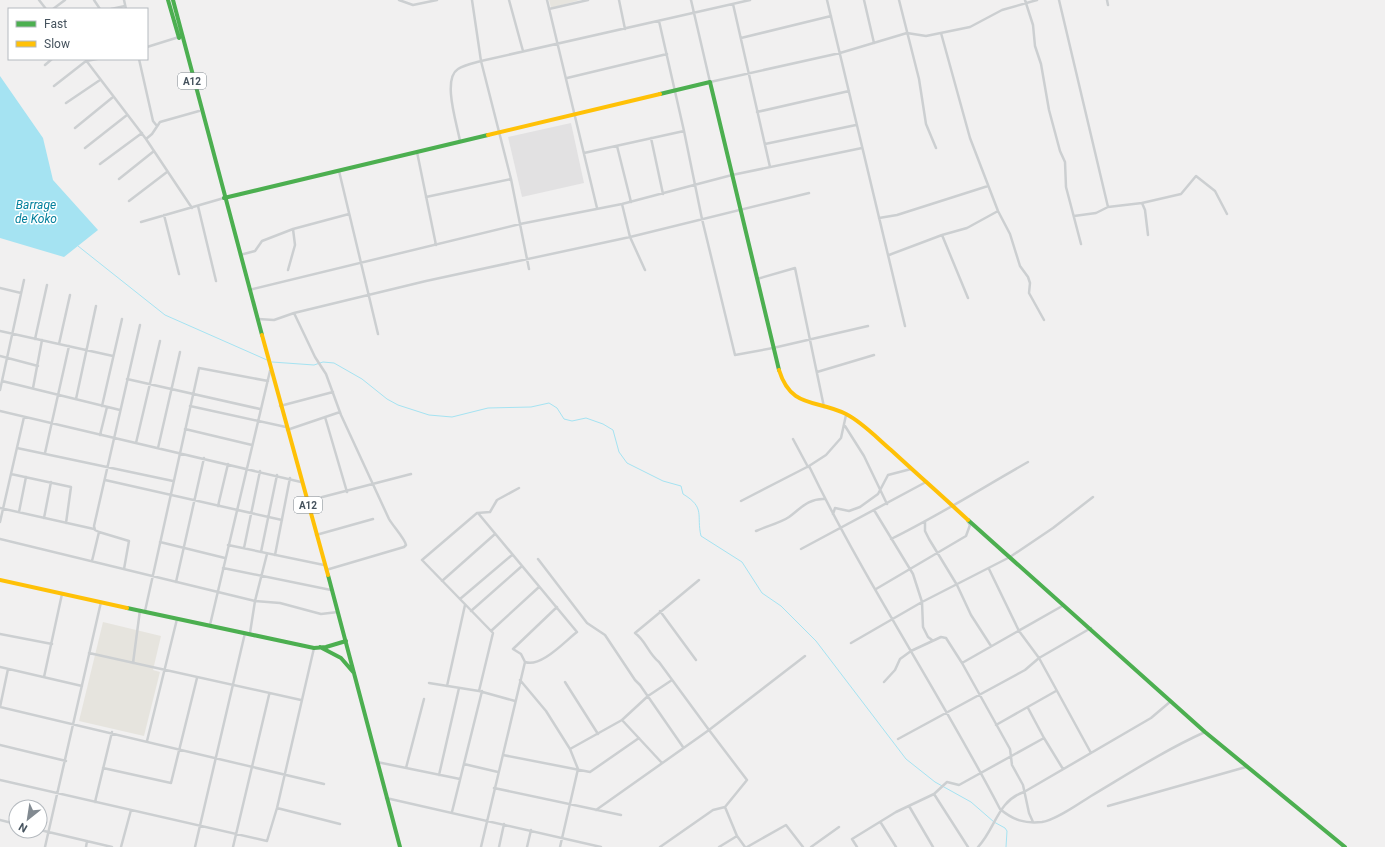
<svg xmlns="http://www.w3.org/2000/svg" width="1385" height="847" viewBox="0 0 1385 847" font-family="Roboto,sans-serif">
<rect width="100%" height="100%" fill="#f1f0f0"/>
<path fill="#e6e4de" d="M549,0H580L551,8Z
M103,622L161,636L153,670L160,672L144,736L79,721Z"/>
<path fill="#e2e1e2" d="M571,123L584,183L522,197L508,137Z"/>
<path fill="#a5e3f2" d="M0,76L43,138L53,180L98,230L64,257L0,238Z"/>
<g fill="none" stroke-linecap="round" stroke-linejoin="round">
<path stroke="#a5e3f2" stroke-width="1" d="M78,246L165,315L267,360
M272,362L314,365L323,362L334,363L362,379L387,399L398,405L429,415L452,417L488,408L531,407L549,403L557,408L564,419L572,421L586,418L603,424L613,430L619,452L627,463L663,481L681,486L683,494C706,508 696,515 701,536L742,562L762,593L781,606L816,641L906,759L935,782L971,802L994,822L1005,828L1007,831L1006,847"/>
<path stroke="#cccfd1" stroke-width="2.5" d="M39,0L46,9
M94,0L100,9
M124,0L126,9
M399,0L413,5L437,0
M472,0L481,61L511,179L529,269
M509,0L523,51
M547,0L597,208
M619,0L625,29
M691,0L710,82L840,53L907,33L926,36L970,27L1002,10L1037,0
M827,0L905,326
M864,0L874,43
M899,0L919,79L926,124L936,148
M1025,0L1033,25L1035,46L1041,64L1049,110L1060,151L1065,162L1066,187L1081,244
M1059,0L1108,207
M1107,0L1108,5
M733,4L770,167
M53,9L65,0
M111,9L125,6
M549,9L588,0
M659,21L684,131L702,219L735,355L773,348L868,326
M941,33L970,138L998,211L1010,234L1020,266L1028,277L1030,283L1029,293L1044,320
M741,38L831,16
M147,47L179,37
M85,59L146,139L192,208
M139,59L153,121L157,126
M45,65L52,59
M567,78L667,54
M54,86L86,61L97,59
M66,103L100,80
M757,112L849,91
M75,128L113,97
M651,138L663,194
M146,139L152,134L160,122L199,111
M460,141C457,124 442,79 458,69C464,65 474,63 481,61L750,0
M765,144L856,125
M617,146L631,202
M85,148L127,115
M417,152L436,245
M584,153L684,131
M100,164L142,133
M339,171L378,334
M119,179L154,151
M426,197L511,179
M129,201L167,172
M1142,203L1145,210L1148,235
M622,204L630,237L645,270
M198,206L216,281
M164,215L179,274
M1074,216L1096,213L1108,207L1142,203L1181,194L1196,176L1215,191L1227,214
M879,218L897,215L988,186
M141,222L224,198
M942,235L968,298
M240,255L255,251L262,241L293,229L349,214
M889,255L942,235L967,228L998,211
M288,270L295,245L293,229
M757,279L795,268L824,407
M0,288L21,293
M249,290L520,224L622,204L732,175L862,148
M294,313L315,357L326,374L341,415L389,519C393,526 405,539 406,545L404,547L326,570
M258,319L274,320L294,313L426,281L630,237L809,193
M0,331L113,356
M35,339L47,285
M59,344L70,295
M0,356L38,366
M817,372L874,355
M127,379L260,409
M2,381L120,410
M33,388L42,340
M0,390L24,280
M76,399L96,306
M102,406L122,319
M190,406L286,427
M280,406L333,392
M0,411L301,482
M325,417L347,492
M845,426L864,456L887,504
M185,429L252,445
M287,430L340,412
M100,435L107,407
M793,439L808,467
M136,443L160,341
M17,448L173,481
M158,448L180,352
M45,453L69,346
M809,466C866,584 940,693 1000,809C1013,820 1025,824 1042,822C1056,820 1078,804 1091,796C1128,774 1165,750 1205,732
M11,474L71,487L66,523
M105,480L282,520
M307,501L411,474
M741,501L809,466L826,455L841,438L846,415
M218,506L228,464
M0,508L94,529
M874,510L913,574L922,602L923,627L928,637L932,640
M19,512L26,477
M478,513L577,632C565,641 541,668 525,662
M833,514L835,508L849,511L860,507L878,494L888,475L911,469
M44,518L51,482
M0,522L24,417
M925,522V531L929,539L957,585L971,615L991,646
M756,531C767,526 780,523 789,517C801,508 809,498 825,499
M99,532L129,541L124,569
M316,535L373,519
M0,539L255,601L280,603L321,614L338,612
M891,539C938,516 982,488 1028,462
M160,542L225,558
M228,545L324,565
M244,548L260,471
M801,549L926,482
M261,552L277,475
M275,555L290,478
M538,559L587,623L605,635L635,680L640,685L683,747
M92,561L99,532L95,530L94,526L140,325
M223,568L331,590
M989,569L1019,631L1039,658L1091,753
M442,581L495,534
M176,582L204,458
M876,589L966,536L970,525L968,522
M460,599L512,555
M145,611L199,368L268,381
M471,611L522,566
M660,611L696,660
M210,625L270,371
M491,631L539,587
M250,633L255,601L267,554
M0,634L52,644
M851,643L922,602L1010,557L1053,528L1093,497
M89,653L301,700
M133,663L140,610
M962,663L1064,605
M0,667L82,686
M44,677L62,594
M520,680L546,711L570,749L578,769L560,847
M565,682L598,734
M884,682L895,670L900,659L911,651L941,637L946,638L962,663L1010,749L1012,765L1023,785L1029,813L1033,822
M429,683L479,691L515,701
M447,686L465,605
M479,691L493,633L422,560L477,513L490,512L497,500L519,488
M0,707L324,784
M0,707L8,669
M622,720L662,763
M996,725L1056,691
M1044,738L1063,769
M898,739L1025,670L1039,658L1091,628
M147,741L177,619
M0,745L66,761
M570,749L622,720L648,696L672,680
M503,755L590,772L639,738
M377,762L460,779
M464,764L498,772
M103,768L171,783L197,678
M406,768L424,699
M439,775L459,688
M0,780L267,841L277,808L314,648
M494,788L621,815
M934,794L968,847
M386,798L601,847
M95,802L112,732
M909,806L933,847
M1108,806L1246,767
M725,807L737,836L745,847
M277,808L340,824
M596,810L709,730L659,662C648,653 646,641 635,633L699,580
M452,812L482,691
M0,820L16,824
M881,823L896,847
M40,830L112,847
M45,847L101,602
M86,847L87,841
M121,847L131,810
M195,847L245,633
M233,847L269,695
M481,847L525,662L521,654L513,649L557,607
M499,847L504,824
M527,847L531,830
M660,847L713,810L725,807L747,780L709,730L805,656
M719,847L737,836
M747,847L786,825L803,847
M811,847L839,827
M857,847L852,839L896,812L934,794L947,782L959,785L1044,738L1028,708
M978,847C996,828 997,801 1024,792L1151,718L1171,701"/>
<path stroke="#4caf50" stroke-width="4" d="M168,0L179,38
M173,0L262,335
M660,94L710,82L779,370
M224,198L488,135
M968,520L1205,732L1345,847
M328,575L400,847
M127,608L314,648L326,647L346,641
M320,647L341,658L354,673"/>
<path stroke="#ffc107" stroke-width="4" d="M488,135L660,94
M262,335L328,575
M779,370C791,409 816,399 846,414C862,422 877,438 891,450C916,473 942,496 968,520
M0,580L127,608"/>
</g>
<g text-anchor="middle" stroke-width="3" stroke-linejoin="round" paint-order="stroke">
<g fill="#fff" stroke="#7e878e" stroke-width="1">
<rect x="178" y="73" width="28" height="16" rx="3"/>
<rect x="294" y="497" width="28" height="16" rx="3"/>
</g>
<g font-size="10" font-weight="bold" fill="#46535e">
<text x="192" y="85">A12</text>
<text x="308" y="509">A12</text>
</g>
<g font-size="12" font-style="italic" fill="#03809d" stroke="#fff">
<text x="36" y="209">Barrage<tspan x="36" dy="14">de Koko</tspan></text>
</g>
</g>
<rect x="8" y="8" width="140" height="52" fill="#ffffff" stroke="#b5babf"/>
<rect x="16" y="21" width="20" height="6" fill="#4caf50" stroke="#b5babf"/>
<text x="44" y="28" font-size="12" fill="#46535e">Fast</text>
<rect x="16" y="41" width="20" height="6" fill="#ffc107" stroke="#b5babf"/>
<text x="44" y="48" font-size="12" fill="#46535e">Slow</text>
<g transform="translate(28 819) rotate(210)"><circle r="19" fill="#ffffff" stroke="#b5babf"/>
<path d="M0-3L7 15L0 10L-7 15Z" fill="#828a91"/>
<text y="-6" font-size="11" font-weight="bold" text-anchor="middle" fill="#46535e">N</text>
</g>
</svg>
